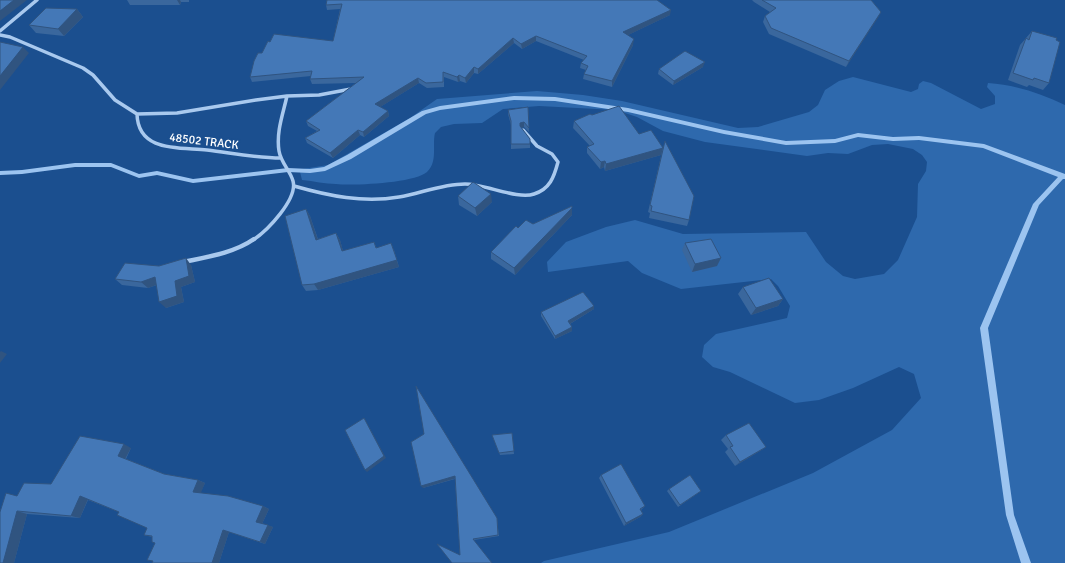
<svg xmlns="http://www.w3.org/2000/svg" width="1065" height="563" viewBox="0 0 1065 563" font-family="Signika,sans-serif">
<rect width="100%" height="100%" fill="#1b4f8f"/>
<path fill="#2e69ad" d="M853,77L911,92L918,89L919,84L923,81L931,83L981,109L995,104V96L987,87L988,83C1016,85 1040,93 1065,105V563H541L544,561L669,532L813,473L892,430L921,398L914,374L899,367L853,388L819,400L795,403L730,372L713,367L702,357L704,345L716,334L787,318L790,306L778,286L771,279L681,289L642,273L628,261L548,272L547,262L566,242L606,227L635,220L683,234L806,232L826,262L843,276L855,279L884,274L898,260L917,217L918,184L926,171L927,162L922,155L913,149L888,144L872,145L848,154L828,153L807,156L705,142L663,131L637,117L616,110L539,106L503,109L482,123L454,124L441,127L435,133C432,145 438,162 427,172C415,183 353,186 336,184C325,184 314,181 302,180L300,172L303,169L328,165L410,118L437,99L537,91L583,95L622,101L738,128L758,127L809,112L818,105L825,90L839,81Z"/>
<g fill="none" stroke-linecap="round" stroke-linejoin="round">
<path fill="#9cc4f0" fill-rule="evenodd" d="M514,96L555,97L628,108L724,130L786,141L835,139L858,133L893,137L919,136L984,144L1065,174V179H1063L1039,205L988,328L1014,515L1031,563H1021L1006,515L980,328L1033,204L1058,177L983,148L919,140L893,141L858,137L835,143L786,145L724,134L628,112L555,101L514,100L440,110L426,114L351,159L325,171L310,173L288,172L193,183L157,175L139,178L111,167H75L22,174L0,175V171L22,170L75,163H111L139,174L157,171L193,179L288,168L310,169L324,167L347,155L422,111L440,106Z"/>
<path stroke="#a9c9ee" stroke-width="3.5" d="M0,31L37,0
M0,35L10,37L83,68L93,75L115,100L137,114L177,113L256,100L287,96L319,95L351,89
M137,114C138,153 181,147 207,150C232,153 256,158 281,158
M294,186C329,196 363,203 399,197C421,193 443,184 465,184C485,184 518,200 534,194C550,189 554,177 558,162L552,154L537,146L523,130
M253,240C267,231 298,199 293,181C290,170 281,163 279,151C276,132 283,114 287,96"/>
<path stroke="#a9c9ee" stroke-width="4.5" d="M183,262C207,257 234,253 254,239"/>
</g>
<path fill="#3a679d" d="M127,0H189V2H181L180,5H130Z
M327,0L670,15L628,35L633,45L612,87L583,79L584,74L586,70L580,68L581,63L584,60L536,41L522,49L514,43L478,74L474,73L466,83L460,81L458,82L444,77V87L427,88L419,83L380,107L388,111L389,116L364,137L360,135L333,158L307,143L305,138L317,131L308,126L306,121L356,83L312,84L310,79L311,76L252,82L250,77L262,53L333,41L340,9L327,10L326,5Z
M752,0H871L881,12L846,67L769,34L763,22L765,16L770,12L754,2Z
M77,9L83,17L64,36L36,33L29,25Z
M1032,31L1049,83L1043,90L1029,85L1027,87L1008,80L1020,45Z
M703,67L673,85L658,74L659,69Z
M528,107L529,132L524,127L521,128L530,139V148L511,149V125L508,114V110Z
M592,115L639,134L663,148L689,220L687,226L649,218L650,213L648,212L662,152L661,155L605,171L604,167L600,169L587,153V147L590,146L573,128L574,121Z
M458,196L492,202L477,216L459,205Z
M572,208V215L515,275L491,259V252L518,228L533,224Z
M306,209L310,216L318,239L336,233L340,240L343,251L374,242L376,247L394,250L399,267L318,290L306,291L302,285Z
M685,243L717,266L692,272L682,250Z
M191,265L195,282L181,287L184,302L166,308L157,285L148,288L122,285L115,279L159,266Z
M743,287L783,299L778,306L751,315L738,294Z
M594,309L570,324L572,327V331L555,339L541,316V312Z
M512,433L514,454L500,455L492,435Z
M424,434L497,520L499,536L474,540L460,555L455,479L423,488Z
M726,435L766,447L760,451L735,466L725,452L728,449L721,440Z
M131,448L126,459L164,474L198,480L205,483L200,493L263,506L269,509L262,524L273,527L265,544L229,532L219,563L153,561L155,543L152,537L144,535L147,528L119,512L88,500L80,518L27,514L14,563L17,496L51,484Z
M601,475L645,506L641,510L643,514L640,517L624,526L599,478Z
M669,489L701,491L678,507L667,491Z"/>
<path fill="#305480" d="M14,0H27L0,21V11Z
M177,0H180L181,2L180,5Z
M77,9L83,17L64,36L58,29Z
M671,10L670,15L622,38L623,32Z
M881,12L878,18L846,67L849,61Z
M536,36V41L522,49L521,44Z
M513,38L514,43L478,74V69Z
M634,39L633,45L612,87V81Z
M23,47L29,53L0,90V76Z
M705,62L703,67L673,85L674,81Z
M474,67V73L466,83L465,78Z
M459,75L460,81L458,82L457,77Z
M418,78L419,83L377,109L375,104Z
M388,111L389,116L364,137L363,132Z
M524,122V127L521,128L520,126V123Z
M358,130L360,135L333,158L330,153Z
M663,148L661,155L605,171L606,164Z
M605,161L604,167L600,169L601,162Z
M491,194L492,202L477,216L475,208Z
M572,208V215L515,275L514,268Z
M306,209L310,216L320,246L316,240Z
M336,233L340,240L345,258L342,251Z
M391,243L399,267L318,290L314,284Z
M186,258L191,265L195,282L181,287L184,302L166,308L159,302L175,281Z
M721,258L717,266L692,272L695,264Z
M155,277L162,283L148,288L141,282Z
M783,299L778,306L751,315L756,308Z
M594,306V309L568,325V321Z
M572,327V331L555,339V336Z
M1,351L7,354L0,363V352Z
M364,418L366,421L386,458L367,472L365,470Z
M124,444L131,448L125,459L118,456Z
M766,447L760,451L735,466L740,462Z
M455,476L457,478L423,488L421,486Z
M198,480L205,483L200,495L193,492Z
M80,496L88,499L80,518L71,516Z
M263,506L269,509L262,524L256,522Z
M17,511L27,514L14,563H3Z
M643,514L640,517L624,526L626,523Z
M268,525L273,527L265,544L260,542Z
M223,530L229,532L219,563H212Z"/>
<path fill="#4478b7" stroke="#305480" d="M0,0H14L0,11Z
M327,0H657L671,10L623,32L634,39L612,81L584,74L588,66L581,63L587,56L536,36L521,44L513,38L478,69L474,67L465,78L459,75L457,77L443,72V82L426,83L418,78L375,104L388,111L363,132L358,130L330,153L305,138L320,130L306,121L364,77L310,79L312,71L250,77L254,61L258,53H262L268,41L270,42L274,34L333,41L342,4L326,5Z
M762,0H871L881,12L849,61L771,28L765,16L776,8Z
M46,8L77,9L58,29L29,25Z
M1032,31L1057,38L1056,40L1060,42L1049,83L1034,78L1033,80L1013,73L1026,38L1029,40Z
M0,42L23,47L0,76Z
M685,51L705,62L674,81L659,69Z
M619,106L639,134L651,130L663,148L606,164L605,161L601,162L587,147L594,144L574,121L590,114L592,115Z
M528,107L529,128L524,122L520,123V126L530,139V144H511V121L508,110Z
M665,141L694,196L689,220L651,211L652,206L650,205Z
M473,182L491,194L475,208L458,196Z
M572,206V208L514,268L491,252L516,226L518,228L526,220L533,224Z
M306,209L316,240L336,233L342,251L374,242L376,248L391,243L397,260L314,284L302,285L285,216Z
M711,239L721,258L695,264L685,243Z
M186,258L189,276L175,281L177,296L159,302L155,277L141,282L115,279L125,263L159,266Z
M769,278L783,299L756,308L743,287Z
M583,292L594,306L568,321L572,327L555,336L541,312Z
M416,386L497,518L498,535L473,539L492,563H452L437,544L460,555L455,476L421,486L411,442L424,434Z
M364,418L384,456L365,470L345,430Z
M749,423L766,447L740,462L730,447L733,446L726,435Z
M512,433L514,451L499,453L492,435Z
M80,436L124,444L118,456L164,474L198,480L193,492L228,496L263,506L256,522L268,525L260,542L223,530L212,563H152L153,561L147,560L155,543L152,542V536L144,535L147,528L117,515L119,512L80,496L71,516L17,511L3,563H0V512L6,493L17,496L24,483L51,484Z
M621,464L645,506L640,509L643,514L626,523L601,475Z
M690,475L701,491L680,505L669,489Z"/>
<g text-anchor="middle" stroke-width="4" stroke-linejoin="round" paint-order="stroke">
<g font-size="12" fill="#fff" stroke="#1b4f8f">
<text transform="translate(204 141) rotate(7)" y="4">48502 TRACK</text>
</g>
</g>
</svg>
